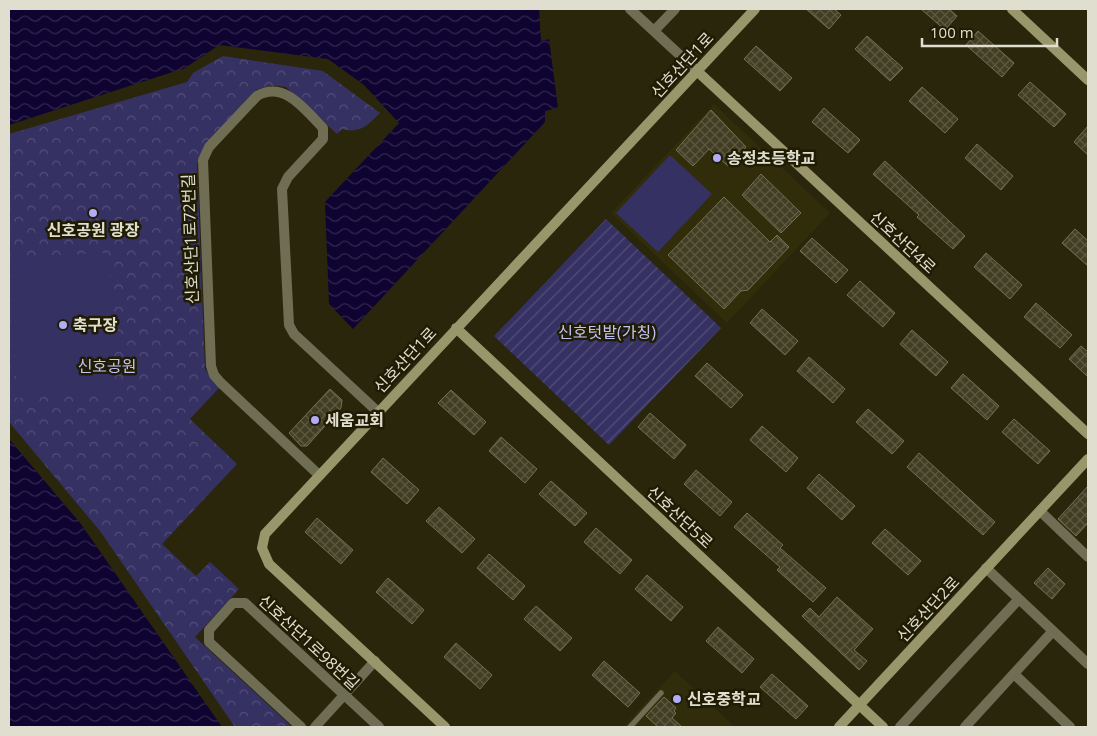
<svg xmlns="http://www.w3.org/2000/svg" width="1097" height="736" viewBox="0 0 1097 736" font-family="'Open Sans','Noto Sans KR',sans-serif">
<defs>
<pattern id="forest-crowns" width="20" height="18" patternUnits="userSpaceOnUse" patternTransform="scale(1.25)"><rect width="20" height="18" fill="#363163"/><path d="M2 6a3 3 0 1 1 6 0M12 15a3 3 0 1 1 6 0" fill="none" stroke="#534e78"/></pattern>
<pattern id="garden-furrows" width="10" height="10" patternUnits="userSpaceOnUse" patternTransform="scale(1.25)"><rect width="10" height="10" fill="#363163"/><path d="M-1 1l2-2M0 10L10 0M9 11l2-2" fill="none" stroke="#534e78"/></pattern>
<pattern id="water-waves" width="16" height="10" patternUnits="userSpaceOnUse" patternTransform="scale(1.25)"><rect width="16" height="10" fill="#0f0331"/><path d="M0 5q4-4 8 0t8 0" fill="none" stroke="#32274e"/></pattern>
<pattern id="building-cross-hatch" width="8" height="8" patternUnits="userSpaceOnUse" patternTransform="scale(1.25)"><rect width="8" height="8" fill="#413e23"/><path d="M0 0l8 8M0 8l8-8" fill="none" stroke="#5c5942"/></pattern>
</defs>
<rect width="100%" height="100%" fill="#29260b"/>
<path fill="#312d0a" d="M714,104L830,213L727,323L611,213Z
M675,671L735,727H623Z"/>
<path fill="url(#forest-crowns)" d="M223,56L323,71L380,113C368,125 360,134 342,129L337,134L286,87C275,85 267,85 257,90L205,145L197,164L205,369L219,388L190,419L237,464L162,544L196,576L210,562L239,589L195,637L292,727H235L100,531L9,422V134L187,82L193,73Z"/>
<path fill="url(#garden-furrows)" d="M606,219L721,328L609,445L494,336Z"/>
<path fill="#363163" d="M670,155L712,194L658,252L616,213Z
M109,253L115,394L17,398L10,257Z"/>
<path fill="url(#water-waves)" d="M9,9H539L541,41L549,39L558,108L545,111V122L353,329L329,304L325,202L399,123L364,85L328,59L219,45L185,68L9,125Z
M9,439L81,524L222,727H9Z"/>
<path fill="url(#building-cross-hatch)" stroke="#737154" d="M806,9H834L841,15L829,29Z
M921,9H949L957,16L945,30Z
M978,31L1014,63L1002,77L966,45Z
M867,36L903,68L890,81L855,49Z
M756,46L792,78L780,91L744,59Z
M1030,82L1066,114L1054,127L1018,95Z
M922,87L958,119L945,133L909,101Z
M824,108L860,140L848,153L812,122Z
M711,110L746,147L728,166L709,149L693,166L676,150Z
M1088,126V155L1074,142Z
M977,144L1013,176L1001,190L965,158Z
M885,161L965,236L953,249L917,217L919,215L873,174Z
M761,174L801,213L781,233L742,195Z
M724,197L770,242L777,235L789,247L748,290L741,291L724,309L668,255Z
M1075,229L1088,241V266L1062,243Z
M812,238L848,270L836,283L800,251Z
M986,253L1022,285L1010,299L974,267Z
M860,281L895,313L883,327L847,295Z
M1036,303L1072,335L1060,348L1024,317Z
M762,309L798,341L785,355L750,323Z
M912,330L948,362L936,376L900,344Z
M1081,346L1088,352V377L1069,359Z
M809,357L845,389L833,403L797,371Z
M707,363L743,395L731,408L695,376Z
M963,374L999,406L987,420L951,388Z
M330,389L342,400L341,408L307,446H301L289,433Z
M451,390L486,422L474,435L438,403Z
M868,409L904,441L892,454L856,422Z
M650,413L686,445L674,459L638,427Z
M1014,419L1050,451L1038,464L1002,432Z
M762,426L798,458L786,472L750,440Z
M501,437L537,469L525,483L489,451Z
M919,453L995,522L983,535L907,467Z
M383,458L419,490L407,504L371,472Z
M696,470L732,502L720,516L684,484Z
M819,474L855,506L842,520L807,488Z
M551,481L587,513L575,526L539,494Z
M1088,486V523L1076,536L1058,519Z
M439,507L475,539L462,553L426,521Z
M747,513L783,545L780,548L826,588L813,602L777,570L780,567L734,527Z
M317,518L353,550L341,564L305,532Z
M596,528L632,560L620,574L584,542Z
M885,529L921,561L908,575L872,543Z
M489,554L525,586L513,600L477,568Z
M1048,568L1065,584L1052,599L1034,583Z
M647,575L683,607L671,621L635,589Z
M388,578L424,610L412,624L376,592Z
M837,597L873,629L854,650L867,661L859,670L802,616L810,608L819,617Z
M536,606L572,638L560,651L524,619Z
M718,627L754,659L742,673L706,641Z
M456,643L492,675L480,689L444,657Z
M604,661L640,693L628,707L592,675Z
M772,674L808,706L796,719L760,687Z
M664,697L676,708L674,711L676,713L672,718L682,727H658L646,716Z"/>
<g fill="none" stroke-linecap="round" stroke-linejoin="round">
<path stroke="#6f6d53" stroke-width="5.5" d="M630,727L661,693"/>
<path stroke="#6f6d53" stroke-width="10" d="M630,9L697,71
M654,31L675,9
M319,475L221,383L214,375L211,366L203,160L209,147L257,96C284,80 305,110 323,128V139L288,177L282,189L289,325L294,334L378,412
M1040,511L1088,557
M986,568L1088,664
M1014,674L1070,727
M301,727L209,642V630L233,603H245L379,727
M315,727L375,661
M900,727L1019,599
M965,727L1053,631"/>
<path stroke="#9a966c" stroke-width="10" d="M1012,9L1088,80
M697,71L1088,434
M456,328L883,727
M445,727L269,564L262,548L265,534L755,9
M839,727L1088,459"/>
</g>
<g fill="#b1adfa" stroke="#1f1c03" stroke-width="2">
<circle cx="717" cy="158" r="5"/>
<circle cx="93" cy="213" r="5"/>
<circle cx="63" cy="325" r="5"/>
<circle cx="315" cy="420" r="5"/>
<circle cx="677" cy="699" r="5"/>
</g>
<g text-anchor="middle" stroke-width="5" stroke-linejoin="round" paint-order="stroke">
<g font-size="16" fill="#e0dfcf" stroke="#1f1c03">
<text transform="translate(682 65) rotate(-47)" y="6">신호산단1로</text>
<text transform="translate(190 239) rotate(-92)" y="6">신호산단1로72번길</text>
<text transform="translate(903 242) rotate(43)" y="6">신호산단4로</text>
<text transform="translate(405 360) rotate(-47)" y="6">신호산단1로</text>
<text transform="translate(680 517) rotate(43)" y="6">신호산단5로</text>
<text transform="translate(928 609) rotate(-47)" y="6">신호산단2로</text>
<text transform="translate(309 642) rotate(43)" y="6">신호산단1로98번길</text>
</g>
<g font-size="16" font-weight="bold" fill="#e0dfcf" stroke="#1f1c03" text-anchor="start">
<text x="727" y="164">송정초등학교</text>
<text x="93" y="236" text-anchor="middle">신호공원 광장</text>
<text x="73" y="331">축구장</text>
<text x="325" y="426">세움교회</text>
<text x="687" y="705">신호중학교</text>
</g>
<g font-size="16" fill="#c3c2f4" stroke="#1f1c03">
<text x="607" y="338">신호텃밭(가칭)</text>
<text x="107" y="372">신호공원</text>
</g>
</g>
<rect width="1097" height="736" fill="none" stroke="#e0dfcf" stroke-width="20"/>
<path d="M922 38v8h135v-8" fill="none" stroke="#e0dfcf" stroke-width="2.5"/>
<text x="930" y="38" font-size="15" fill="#e0dfcf" stroke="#1f1c03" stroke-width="4" paint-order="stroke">100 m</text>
</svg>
